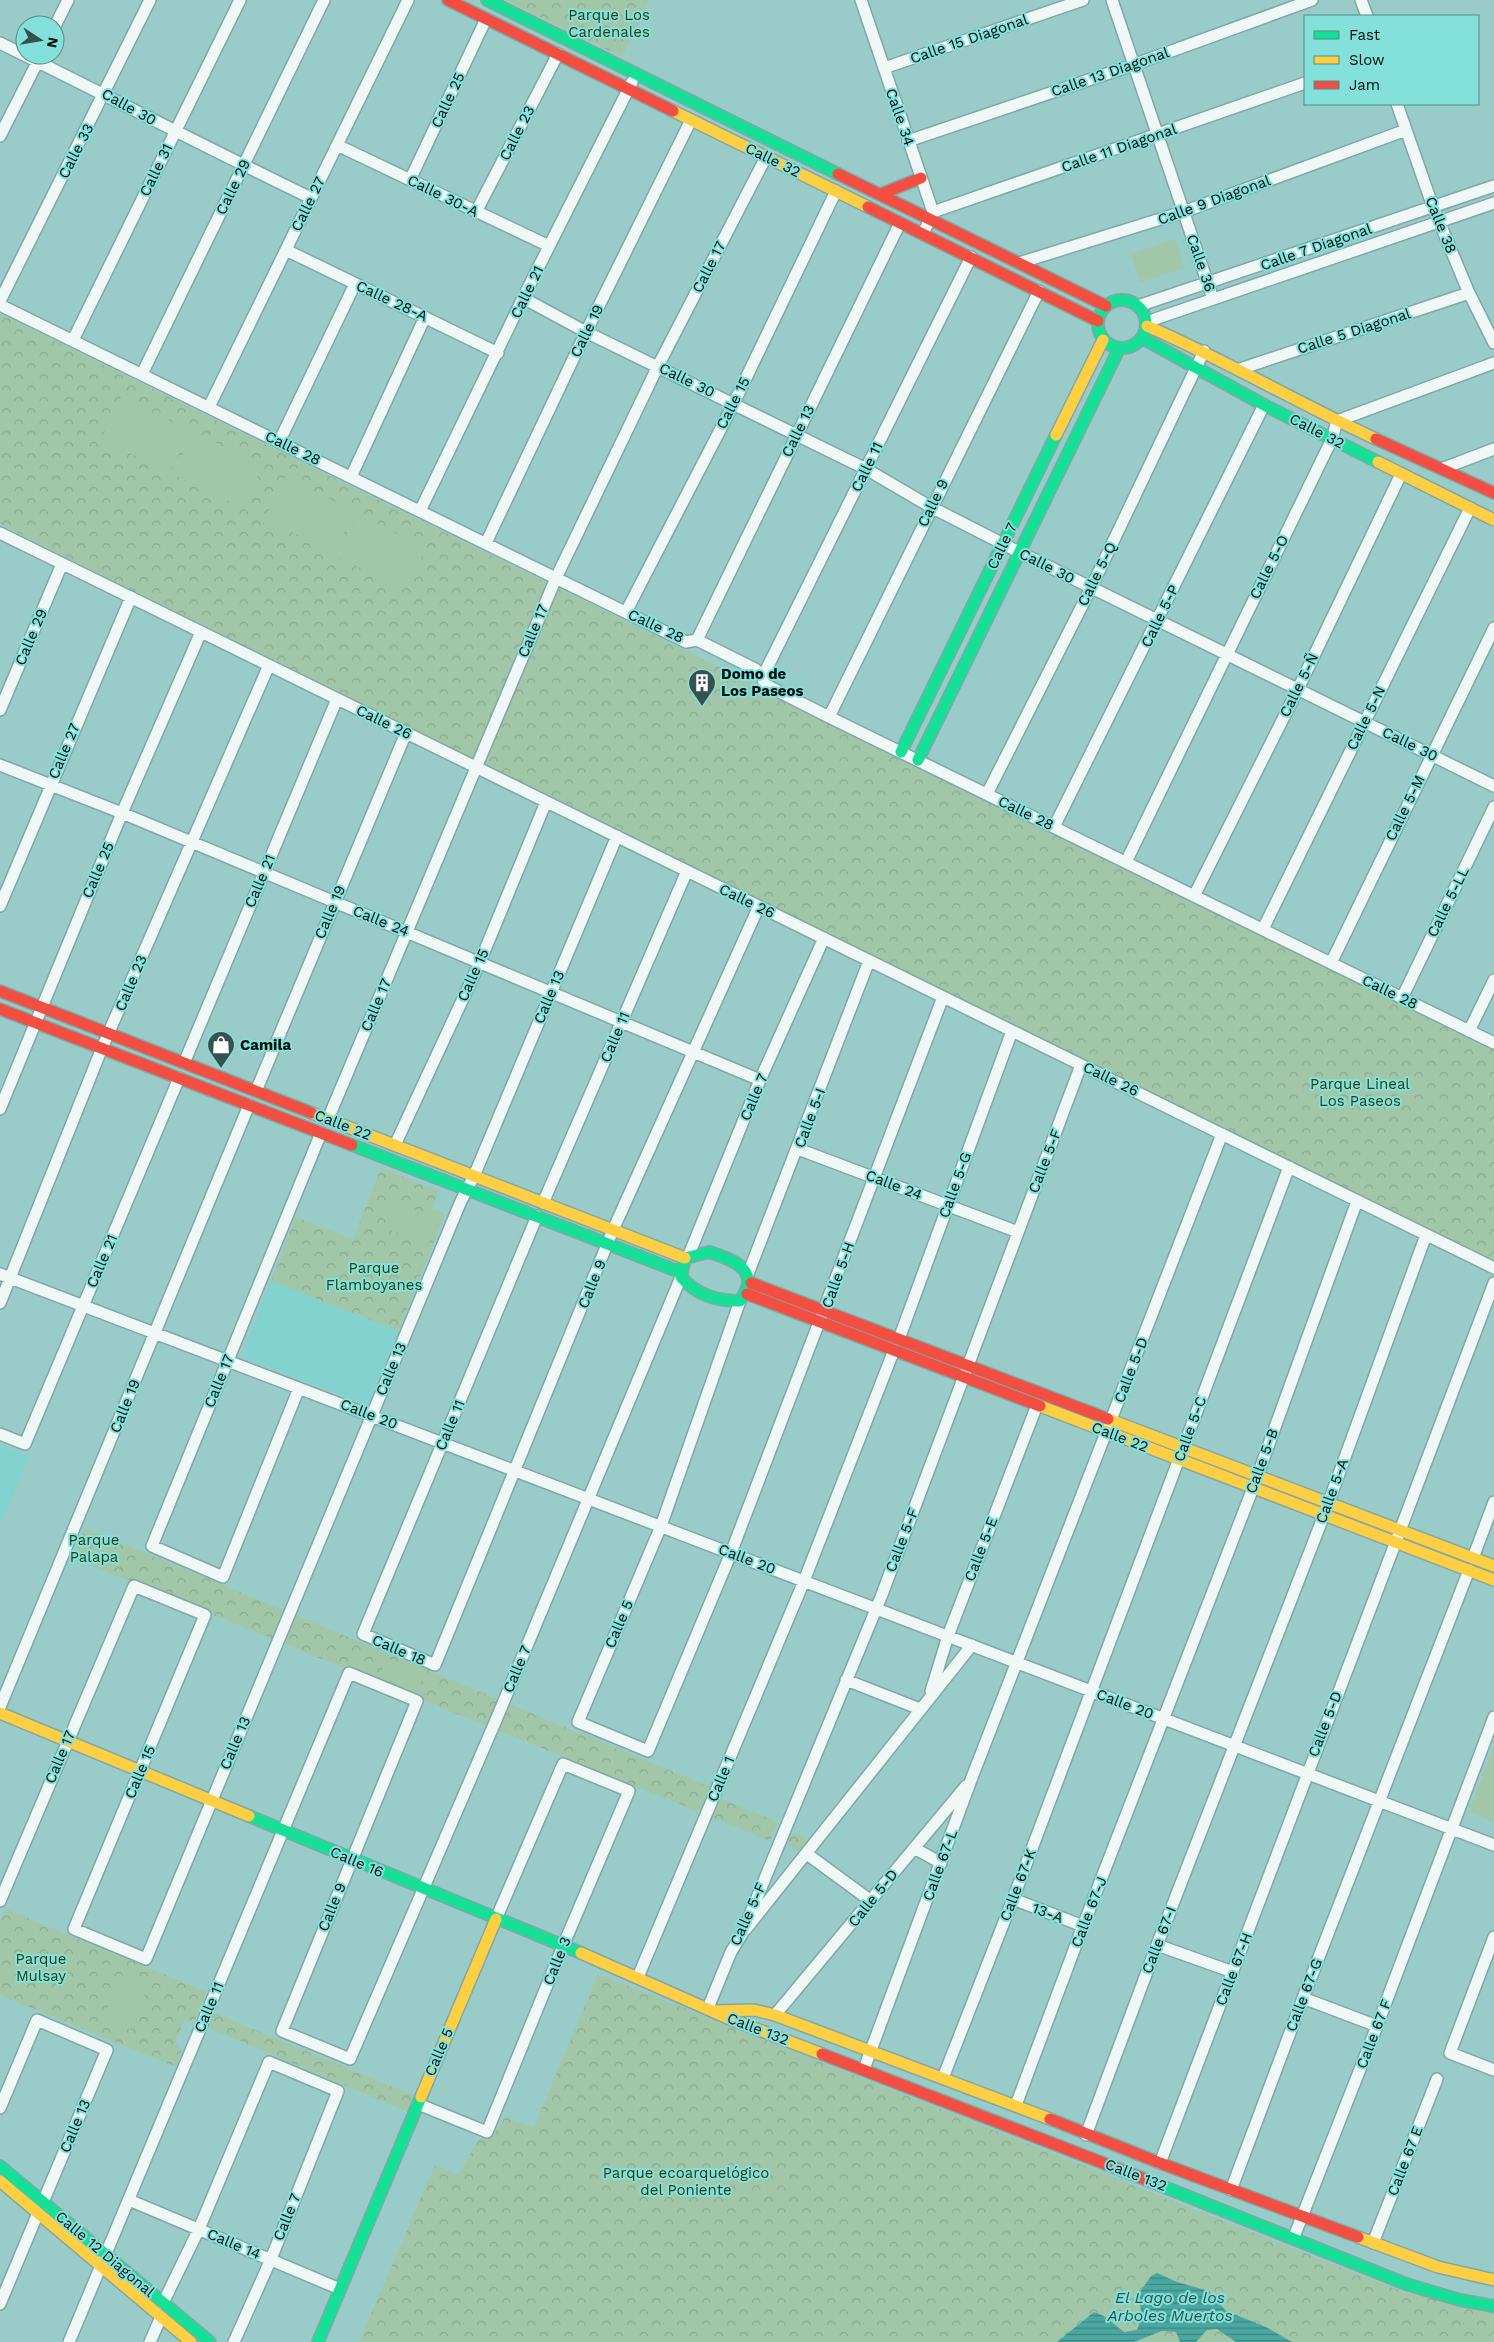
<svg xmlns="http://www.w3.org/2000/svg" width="1494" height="2342" viewBox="0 0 1494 2342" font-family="'Work Sans',sans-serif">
<defs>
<pattern id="park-crowns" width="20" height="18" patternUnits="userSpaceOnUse" patternTransform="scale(1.25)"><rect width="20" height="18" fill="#a1c7a8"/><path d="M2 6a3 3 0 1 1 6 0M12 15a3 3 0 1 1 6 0" fill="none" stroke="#89aa90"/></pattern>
<pattern id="water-rules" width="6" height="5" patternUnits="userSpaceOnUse" patternTransform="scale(1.25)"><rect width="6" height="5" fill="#4ba7a2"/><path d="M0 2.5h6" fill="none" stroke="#3c8783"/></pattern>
</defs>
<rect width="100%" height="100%" fill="#99cbc8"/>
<path fill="#82d3cf" d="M271,1281L398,1331L368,1405L242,1357Z
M0,1444L29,1457L0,1525Z"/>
<path fill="url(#park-crowns)" d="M505,0H649L622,57Z
M0,314L1494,1048V1264L474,763L0,524Z
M381,1168L439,1191L432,1209L445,1214L398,1331L271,1281L296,1217L353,1239Z
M85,1528L710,1787L719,1798L778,1822L770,1841L73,1558Z
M789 1842a8 8 0 1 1 16 0a8 8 0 1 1-16 0Z
M6,1909L207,1992L195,2020L184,2021L175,2043L182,2052L176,2067L0,1995V1923Z
M598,1974L1404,2292L1494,2312V2342H359L435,2165L458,2175L479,2139L493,2136L505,2117L534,2127Z
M215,2013L415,2096L408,2112L209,2028Z"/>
<path fill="#a1c7a8" d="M1175,239L1184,268L1140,282L1131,254Z
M121,397L190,431L170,473L101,439Z
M193,432L263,466L242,508L173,474Z
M285,477L355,511L334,553L265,519Z
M357,514L426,548L405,590L336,556Z
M393,1201L438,1219L428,1245L383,1227Z
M387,1658L425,1674L417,1693L379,1676Z
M1494,1746V1822L1469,1812Z
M121,1975L148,1986L130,2030L103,2019Z"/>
<path fill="url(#water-rules)" d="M1157,2273L1177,2282L1209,2291L1226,2311L1266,2327L1292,2342H1236L1217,2329L1207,2330L1196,2342H1180L1176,2332L1162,2331L1134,2342H1057L1094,2312L1104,2316L1124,2332L1137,2330L1142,2315L1138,2295L1151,2276Z"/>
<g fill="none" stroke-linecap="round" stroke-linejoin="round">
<defs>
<path id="street" d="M861,0L933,212L923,234
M1112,0L1213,299
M1361,0L1367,16
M55,26L68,0
M0,43C104,94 207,148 311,198
M884,68L1083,0
M1397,104L1433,207L1469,293L1494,343
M0,136L41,55
M908,141L1133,65L1312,0
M337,145L549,246
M410,180L486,19
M476,212L558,54
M933,212L1305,83
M286,250L498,353
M1019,263L1183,212L1406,130
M523,298L586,332L866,469L931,507L1019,552L1494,786
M0,301L150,0
M0,305L686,642L697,640L755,669L763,676L764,684L829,717L1494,1043
M1138,306L1494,186
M1147,324L1155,319L1494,203
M73,340L240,0
M1240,369L1469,293
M142,374L324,0
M209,407L408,0
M279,442L355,284
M1444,468L1494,449
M351,477L425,317
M420,511L523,298L632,82
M0,533L1494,1268
M486,543L586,332L691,120
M626,612L734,403L836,191
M697,640L900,223
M763,676L971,257
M0,710L62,564
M829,717L1039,291
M0,765L122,813L760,1080
M987,794L1091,588L1204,351
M1054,827L1264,405
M1126,862L1332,439L1337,421L1494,363
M1194,896L1298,689L1401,474
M0,906L131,597
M1263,929L1470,508
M1331,963L1494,628
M1402,998L1494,807
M1469,1031L1494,980
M184,1063L337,699
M256,1091L406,733
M0,1109L122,813L201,632
M328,1119L556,578L658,366L766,157
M395,1145L480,962L546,802
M798,1149L1018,1232
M543,1203L687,871
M537,1216L363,1634L435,1665L613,1230L759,906
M688,1257L760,1080L824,938
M0,1274L1494,1845
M748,1274L869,961
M740,1301L661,1526L578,1722L648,1751L731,1553L943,997
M0,1303L102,1048L269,665
M899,1339L1012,1031
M299,1388L223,1577L152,1546L321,1133
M0,1434L25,1444L179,1078
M1473,1558L1494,1502
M846,1680L920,1709
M931,1691L948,1636L1037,1405
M0,1707L249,1105
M914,1848L941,1863
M807,1854L871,1901
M1013,1899L1083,1926
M0,1901L134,1586L205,1615L74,1929L146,1959L461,1201L474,1176L617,836
M746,1929L972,1645
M1494,1937L1450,2053L1494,2070
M1157,1945L1233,1972
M638,1977L804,1581L894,1350
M1303,1998L1377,2026
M708,2008L731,1952L742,1934L881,1597L1081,1065
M775,2015L966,1786
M864,2069L971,1780L1222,1134
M943,2078L1013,1899L1289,1167
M418,2104L487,2132L563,1946L629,1791L563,1764L496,1919
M1016,2105L1083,1926L1253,1488L1357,1201
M0,2108L37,2020L107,2050L43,2202
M1086,2135L1157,1945L1324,1515L1426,1235
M1160,2163L1494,1283
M1231,2190L1303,1998L1469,1570
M129,2200L340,2289
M1294,2237L1377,2026L1494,1717
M1373,2243L1437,2079
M163,2303L199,2229L269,2062L338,2091L271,2259L234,2342
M0,2304L38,2213
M69,2342L349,1673L417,1701L282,2031L350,2059L496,1720L681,1277
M150,2342L161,2317"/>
<path id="fast" d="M487,0L838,174
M1098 324a24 24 0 1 1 48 0a24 24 0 1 1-48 0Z
M1142,338L1264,405L1378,462
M901,752L1056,435
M918,760L1119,349
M352,1145L680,1272
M709,1252C735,1260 762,1271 740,1301C716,1301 697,1295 681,1277L685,1258Z
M249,1816L581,1953
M0,2166L210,2342
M1152,2182L1406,2284L1460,2300L1494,2306
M318,2342L421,2097"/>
<path id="slow" d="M673,111L868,207
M1147,326C1225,360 1298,403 1376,439
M1056,435L1103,340
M1378,462L1494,520
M312,1113L685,1258
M1040,1406L1494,1580
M1108,1419L1494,1566
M0,1713L249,1816
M581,1953L730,2019L822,2054
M714,2011L754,2010L775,2015L1050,2119
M421,2097L496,1919
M0,2181L191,2342
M1358,2237L1438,2267L1494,2280"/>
<path id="jam" d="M448,0L673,111
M838,174L1106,306
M881,194L921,178
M868,207L1098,321
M1376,439L1494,493
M0,991L312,1113
M0,1009L352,1145
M751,1283L1108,1419
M747,1294L1040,1406
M822,2054L1152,2182
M1050,2119L1160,2163L1358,2237"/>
</defs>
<use href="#street" stroke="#7fa8a6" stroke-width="14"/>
<use href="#fast" stroke="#7fa8a6" stroke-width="14"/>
<use href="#slow" stroke="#7fa8a6" stroke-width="14"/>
<use href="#jam" stroke="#7fa8a6" stroke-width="14"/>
<use href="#street" stroke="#f0f7f7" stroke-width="11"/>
<use href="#fast" stroke="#16e098" stroke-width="11"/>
<use href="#slow" stroke="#ffcf43" stroke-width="11"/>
<use href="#jam" stroke="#f24e42" stroke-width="11"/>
</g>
<defs>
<symbol id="building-pin" viewBox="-11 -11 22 30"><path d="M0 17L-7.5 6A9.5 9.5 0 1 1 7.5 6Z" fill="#365250" stroke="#84e0da"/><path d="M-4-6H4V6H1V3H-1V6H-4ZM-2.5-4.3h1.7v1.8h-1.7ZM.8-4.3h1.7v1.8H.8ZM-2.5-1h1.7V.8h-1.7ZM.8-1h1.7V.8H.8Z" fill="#fff"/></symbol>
<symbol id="shop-pin" viewBox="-11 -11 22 30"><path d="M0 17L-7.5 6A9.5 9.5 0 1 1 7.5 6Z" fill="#365250" stroke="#84e0da"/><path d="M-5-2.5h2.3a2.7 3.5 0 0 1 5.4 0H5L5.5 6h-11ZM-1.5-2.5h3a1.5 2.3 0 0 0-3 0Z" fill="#fff"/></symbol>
</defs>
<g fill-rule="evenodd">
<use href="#building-pin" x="686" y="667" width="32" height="43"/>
<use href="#shop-pin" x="205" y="1029" width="32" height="43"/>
</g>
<g text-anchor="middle" stroke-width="4" stroke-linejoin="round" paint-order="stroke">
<g font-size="15" fill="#2a3f11" stroke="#84e0da">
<text x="609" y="20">Parque Los<tspan x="609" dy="17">Cardenales</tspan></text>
<text x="1360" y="1089">Parque Lineal<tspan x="1360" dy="17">Los Paseos</tspan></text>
<text x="374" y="1273">Parque<tspan x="374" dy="17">Flamboyanes</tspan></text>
<text x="94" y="1545">Parque<tspan x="94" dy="17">Palapa</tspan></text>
<text x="41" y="1964">Parque<tspan x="41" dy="17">Mulsay</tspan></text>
<text x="686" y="2178">Parque ecoarquelógico<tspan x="686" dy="17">del Poniente</tspan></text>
</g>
<g font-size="15" fill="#011110" stroke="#84e0da">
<text transform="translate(969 39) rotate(-19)" y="5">Calle 15 Diagonal</text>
<text transform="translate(1110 72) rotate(-19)" y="5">Calle 13 Diagonal</text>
<text transform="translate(448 100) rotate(-65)" y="5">Calle 25</text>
<text transform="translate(129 107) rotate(29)" y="5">Calle 30</text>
<text transform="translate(900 117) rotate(71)" y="5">Calle 34</text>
<text transform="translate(517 133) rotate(-63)" y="5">Calle 23</text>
<text transform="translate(1119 148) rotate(-19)" y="5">Calle 11 Diagonal</text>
<text transform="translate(76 151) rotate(-63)" y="5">Calle 33</text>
<text transform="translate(773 160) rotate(26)" y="5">Calle 32</text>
<text transform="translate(156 170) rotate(-64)" y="5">Calle 31</text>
<text transform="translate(233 187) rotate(-64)" y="5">Calle 29</text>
<text transform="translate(443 196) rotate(26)" y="5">Calle 30-A</text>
<text transform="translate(1214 200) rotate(-20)" y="5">Calle 9 Diagonal</text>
<text transform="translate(308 204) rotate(-64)" y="5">Calle 27</text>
<text transform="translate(1441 225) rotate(68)" y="5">Calle 38</text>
<text transform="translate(1316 247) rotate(-19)" y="5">Calle 7 Diagonal</text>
<text transform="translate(1201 263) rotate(71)" y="5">Calle 36</text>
<text transform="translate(709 267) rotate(-63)" y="5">Calle 17</text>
<text transform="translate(527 292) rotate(-64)" y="5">Calle 21</text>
<text transform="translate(392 301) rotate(25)" y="5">Calle 28-A</text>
<text transform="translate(587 331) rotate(-64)" y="5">Calle 19</text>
<text transform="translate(1354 331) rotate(-18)" y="5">Calle 5 Diagonal</text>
<text transform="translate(687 380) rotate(26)" y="5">Calle 30</text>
<text transform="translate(733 403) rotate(-63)" y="5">Calle 15</text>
<text transform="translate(798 431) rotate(-64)" y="5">Calle 13</text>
<text transform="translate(1317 431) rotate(27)" y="5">Calle 32</text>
<text transform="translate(293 448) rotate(26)" y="5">Calle 28</text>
<text transform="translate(867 467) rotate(-64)" y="5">Calle 11</text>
<text transform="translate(933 503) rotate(-64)" y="5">Calle 9</text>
<text transform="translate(1002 546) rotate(-64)" y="5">Calle 7</text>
<text transform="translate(1047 566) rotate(27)" y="5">Calle 30</text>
<text transform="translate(1269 567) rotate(-64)" y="5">Calle 5-O</text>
<text transform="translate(1097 574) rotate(-64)" y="5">Calle 5-Q</text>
<text transform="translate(1160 616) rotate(-64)" y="5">Calle 5-P</text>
<text transform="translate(656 626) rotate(25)" y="5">Calle 28</text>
<text transform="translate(533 631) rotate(-67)" y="5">Calle 17</text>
<text transform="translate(31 637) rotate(-67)" y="5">Calle 29</text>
<text transform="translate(1299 685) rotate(-64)" y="5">Calle 5-Ñ</text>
<text transform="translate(1366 718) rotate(-64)" y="5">Calle 5-N</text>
<text transform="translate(384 722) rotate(26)" y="5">Calle 26</text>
<text transform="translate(1410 744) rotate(26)" y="5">Calle 30</text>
<text transform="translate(64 751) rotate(-67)" y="5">Calle 27</text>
<text transform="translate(1405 808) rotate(-64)" y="5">Calle 5-M</text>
<text transform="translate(1026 813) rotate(26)" y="5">Calle 28</text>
<text transform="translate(98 870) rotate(-67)" y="5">Calle 25</text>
<text transform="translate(260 881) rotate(-67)" y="5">Calle 21</text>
<text transform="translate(747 901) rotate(26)" y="5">Calle 26</text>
<text transform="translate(1448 902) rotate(-64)" y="5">Calle 5-LL</text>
<text transform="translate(330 912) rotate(-67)" y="5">Calle 19</text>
<text transform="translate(381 921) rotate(22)" y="5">Calle 24</text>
<text transform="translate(473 975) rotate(-66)" y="5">Calle 15</text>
<text transform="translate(131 983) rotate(-67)" y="5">Calle 23</text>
<text transform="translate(1390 992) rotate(26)" y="5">Calle 28</text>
<text transform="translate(549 997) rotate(-67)" y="5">Calle 13</text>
<text transform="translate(376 1005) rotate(-67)" y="5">Calle 17</text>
<text transform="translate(615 1037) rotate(-67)" y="5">Calle 11</text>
<text transform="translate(1111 1079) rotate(26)" y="5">Calle 26</text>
<text transform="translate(754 1097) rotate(-67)" y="5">Calle 7</text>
<text transform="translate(810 1118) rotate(-69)" y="5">Calle 5-I</text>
<text transform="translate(343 1125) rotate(21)" y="5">Calle 22</text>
<text transform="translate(1045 1161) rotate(-69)" y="5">Calle 5-F</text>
<text transform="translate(894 1185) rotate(21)" y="5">Calle 24</text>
<text transform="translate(955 1185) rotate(-70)" y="5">Calle 5-G</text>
<text transform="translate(102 1261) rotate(-67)" y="5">Calle 21</text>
<text transform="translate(838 1275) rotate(-70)" y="5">Calle 5-H</text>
<text transform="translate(592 1284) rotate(-68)" y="5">Calle 9</text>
<text transform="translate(391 1369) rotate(-67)" y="5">Calle 13</text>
<text transform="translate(1131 1370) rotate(-69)" y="5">Calle 5-D</text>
<text transform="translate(219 1381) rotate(-68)" y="5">Calle 17</text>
<text transform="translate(125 1406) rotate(-68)" y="5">Calle 19</text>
<text transform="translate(369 1414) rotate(21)" y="5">Calle 20</text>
<text transform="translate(450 1425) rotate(-67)" y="5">Calle 11</text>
<text transform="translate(1190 1429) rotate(-70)" y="5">Calle 5-C</text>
<text transform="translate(1120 1437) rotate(21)" y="5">Calle 22</text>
<text transform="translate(1262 1461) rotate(-70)" y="5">Calle 5-B</text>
<text transform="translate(1332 1491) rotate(-70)" y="5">Calle 5-A</text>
<text transform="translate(902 1540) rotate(-69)" y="5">Calle 5-F</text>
<text transform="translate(981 1549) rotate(-69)" y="5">Calle 5-E</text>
<text transform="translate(747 1559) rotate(21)" y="5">Calle 20</text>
<text transform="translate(619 1624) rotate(-67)" y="5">Calle 5</text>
<text transform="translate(399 1650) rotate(23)" y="5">Calle 18</text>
<text transform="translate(517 1669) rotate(-67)" y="5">Calle 7</text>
<text transform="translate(1125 1704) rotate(21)" y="5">Calle 20</text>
<text transform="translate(1325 1724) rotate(-69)" y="5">Calle 5-D</text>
<text transform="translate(235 1743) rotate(-67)" y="5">Calle 13</text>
<text transform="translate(60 1757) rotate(-67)" y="5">Calle 17</text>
<text transform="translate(140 1772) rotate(-67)" y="5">Calle 15</text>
<text transform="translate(721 1779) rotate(-67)" y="5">Calle 1</text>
<text transform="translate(357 1862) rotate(23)" y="5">Calle 16</text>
<text transform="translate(940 1865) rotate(-70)" y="5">Calle 67-L</text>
<text transform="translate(1018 1885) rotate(-69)" y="5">Calle 67-K</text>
<text transform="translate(873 1898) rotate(-51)" y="5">Calle 5-D</text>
<text transform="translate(332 1907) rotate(-68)" y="5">Calle 9</text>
<text transform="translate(1089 1912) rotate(-69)" y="5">Calle 67-J</text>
<text transform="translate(1048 1913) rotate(21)" y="5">13-A</text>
<text transform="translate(748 1914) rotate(-66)" y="5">Calle 5-F</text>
<text transform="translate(1159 1940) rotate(-69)" y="5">Calle 67-I</text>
<text transform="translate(557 1961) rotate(-68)" y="5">Calle 3</text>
<text transform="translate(1234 1969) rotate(-69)" y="5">Calle 67-H</text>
<text transform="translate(1304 1995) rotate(-69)" y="5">Calle 67-G</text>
<text transform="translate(209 2007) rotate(-67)" y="5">Calle 11</text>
<text transform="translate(758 2029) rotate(21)" y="5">Calle 132</text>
<text transform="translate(1374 2034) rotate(-69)" y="5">Calle 67 F</text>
<text transform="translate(439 2052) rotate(-67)" y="5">Calle 5</text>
<text transform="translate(75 2126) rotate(-67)" y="5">Calle 13</text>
<text transform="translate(1405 2161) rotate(-69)" y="5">Calle 67 E</text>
<text transform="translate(1136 2175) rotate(21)" y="5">Calle 132</text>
<text transform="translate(287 2217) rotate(-68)" y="5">Calle 7</text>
<text transform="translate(234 2244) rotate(23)" y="5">Calle 14</text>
<text transform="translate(105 2254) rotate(40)" y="5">Calle 12 Diagonal</text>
</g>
<g font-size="15" font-weight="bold" fill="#011110" stroke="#84e0da" text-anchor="start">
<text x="721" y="679">Domo de<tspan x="721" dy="17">Los Paseos</tspan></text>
<text x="240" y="1050">Camila</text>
</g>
<g font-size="16" font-style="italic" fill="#255350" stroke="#84e0da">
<text x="1170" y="2303">El Lago de los<tspan x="1170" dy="18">Arboles Muertos</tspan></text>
</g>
</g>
<rect x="1304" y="15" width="175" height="90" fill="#84e0da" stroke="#508d89"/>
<rect x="1314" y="31" width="25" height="8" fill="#16e098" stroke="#508d89"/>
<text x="1349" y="40" font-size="15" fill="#011110">Fast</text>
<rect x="1314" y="56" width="25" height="8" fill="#ffcf43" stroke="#508d89"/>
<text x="1349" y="65" font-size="15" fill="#011110">Slow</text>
<rect x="1314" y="81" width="25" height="8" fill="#f24e42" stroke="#508d89"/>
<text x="1349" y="90" font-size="15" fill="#011110">Jam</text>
<g transform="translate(40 40) rotate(102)"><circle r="24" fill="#84e0da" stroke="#508d89"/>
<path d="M0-4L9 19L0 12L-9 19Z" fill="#365250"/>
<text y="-8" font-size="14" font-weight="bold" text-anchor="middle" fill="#011110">N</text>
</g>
</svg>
